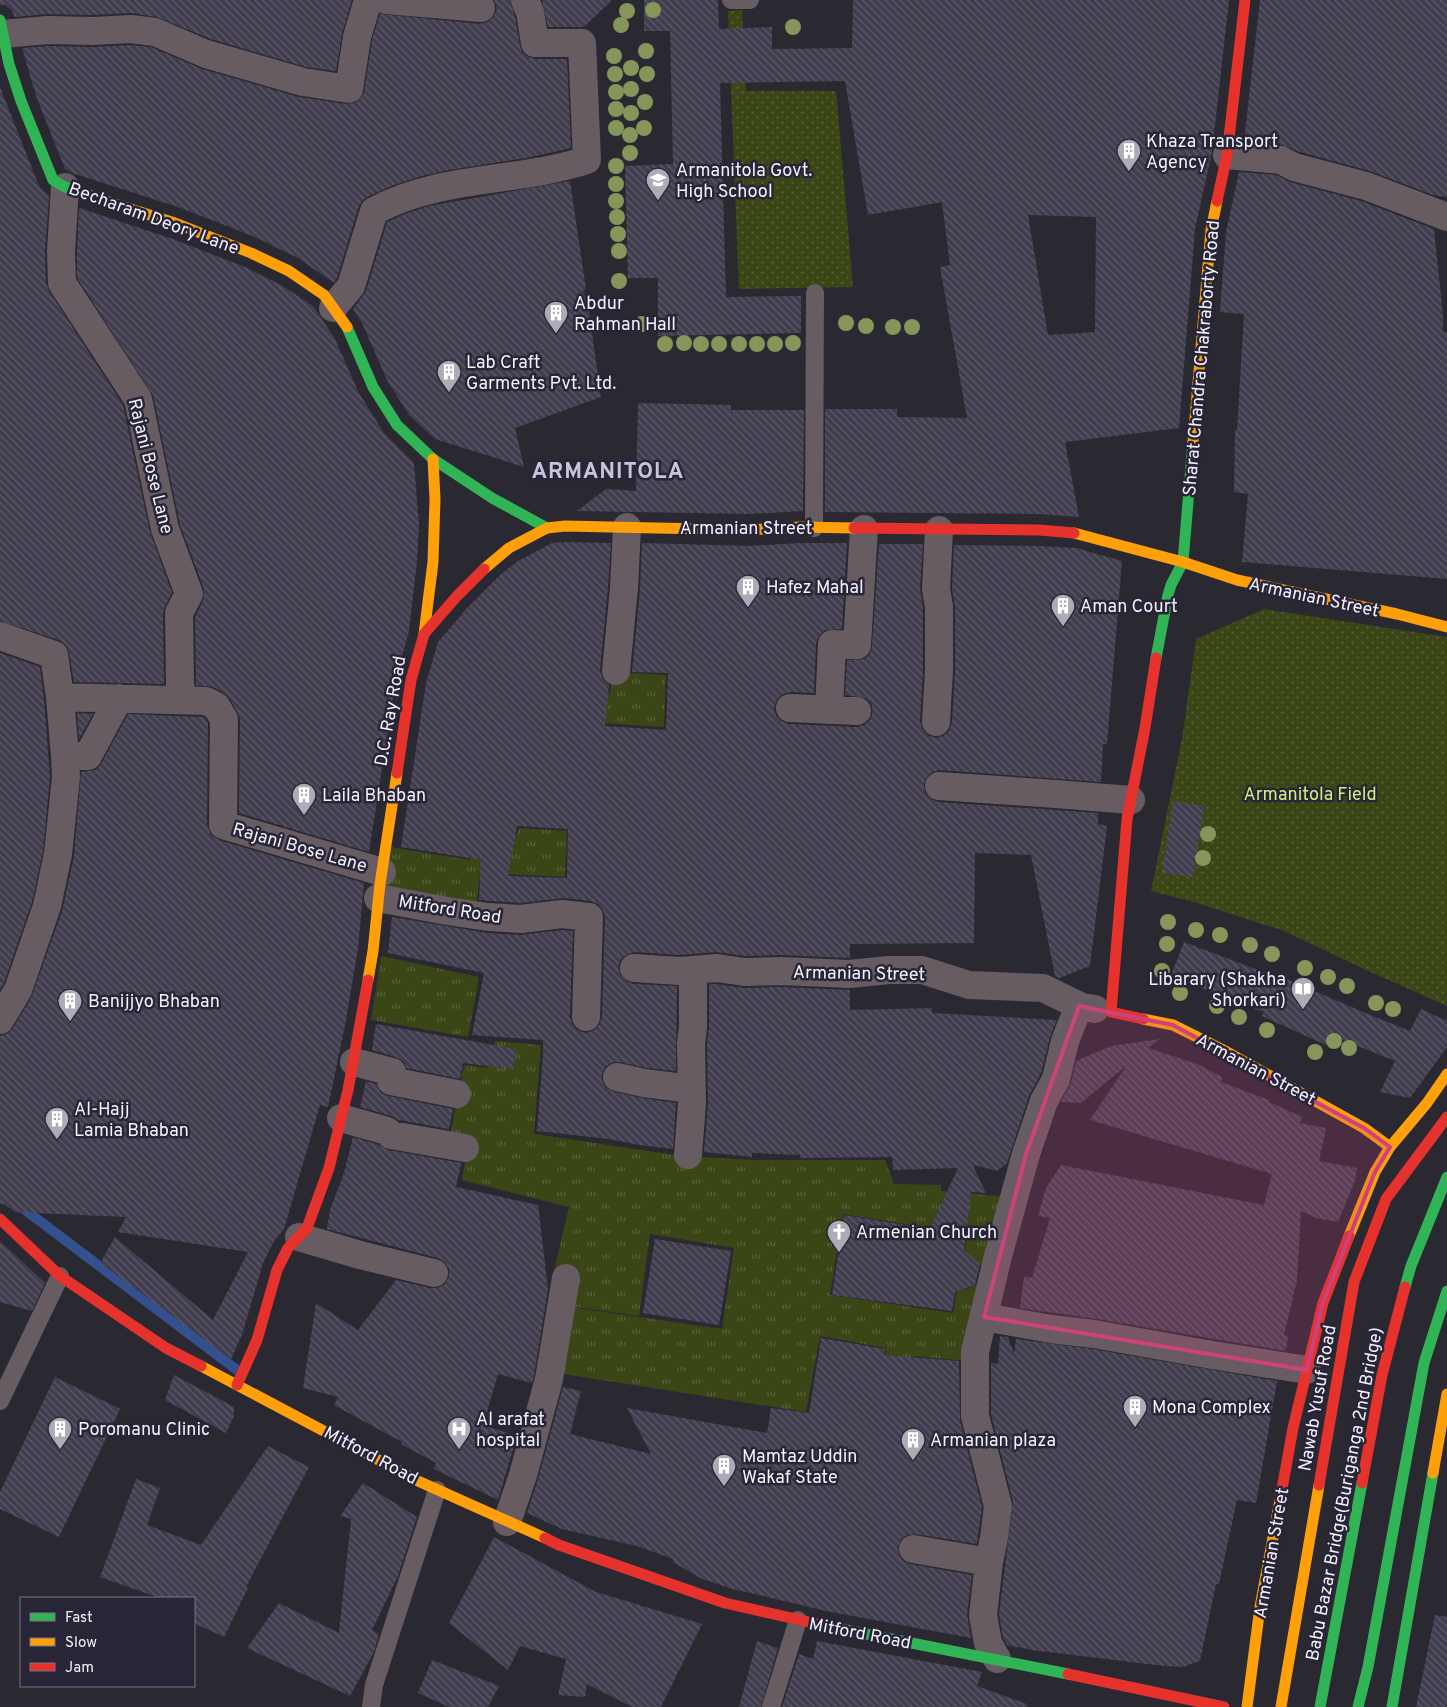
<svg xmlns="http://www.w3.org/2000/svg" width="1447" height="1707" viewBox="0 0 1447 1707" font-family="Overpass,sans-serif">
<defs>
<pattern id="grass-tufts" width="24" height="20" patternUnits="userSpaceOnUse" patternTransform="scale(1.25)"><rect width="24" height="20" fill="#3b4616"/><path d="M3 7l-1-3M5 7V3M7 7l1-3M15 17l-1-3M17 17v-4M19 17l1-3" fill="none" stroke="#586139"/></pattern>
<pattern id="park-dots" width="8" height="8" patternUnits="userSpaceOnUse" patternTransform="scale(1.25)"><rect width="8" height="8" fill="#3b4616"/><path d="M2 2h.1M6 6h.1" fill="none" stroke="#586139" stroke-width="1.8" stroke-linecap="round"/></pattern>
<pattern id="building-back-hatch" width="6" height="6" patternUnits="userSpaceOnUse" patternTransform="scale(1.25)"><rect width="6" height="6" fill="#413d4f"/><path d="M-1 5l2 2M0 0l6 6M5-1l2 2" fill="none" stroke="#5d5a69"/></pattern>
</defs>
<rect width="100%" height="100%" fill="#2a2932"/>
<path fill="url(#grass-tufts)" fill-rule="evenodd" d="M613,672L666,675L664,727L584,722L586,690L610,693Z
M519,828L567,831L565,877L480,873L476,910L383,895L390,847L470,860L477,830L516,836Z
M381,956L479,977L468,1037L371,1020Z
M495,1041L541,1045L534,1134L682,1156L753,1160H885L894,1184L941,1185V1191L1009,1197L969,1361L913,1356L907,1419L876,1416L886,1348L820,1336L806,1412L557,1373L569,1307L722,1329L734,1248L650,1234L639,1316L569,1306L573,1275L554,1271L569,1207L462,1180L468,1146L449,1141L464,1065L488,1068ZM843,1214L967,1234L965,1254L974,1258L982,1266L979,1284L967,1289H957L953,1313L830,1295Z"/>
<path fill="url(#park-dots)" d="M742,10L746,91H836L853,287L739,289L728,11Z
M1264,609L1447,637V1006L1364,969L1284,931L1194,902L1151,891L1182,739L1196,639Z"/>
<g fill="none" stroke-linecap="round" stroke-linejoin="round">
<path stroke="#34508e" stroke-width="10" d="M0,1191L241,1373"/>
</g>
<path fill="url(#building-back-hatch)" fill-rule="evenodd" d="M0,0H352L342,34L336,71L306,67L211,39L157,17L130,13L93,15L47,14L15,17L11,9L5,5H0Z
M494,0H510L515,16L520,46L522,52L528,57L535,59H567L571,148L531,157L449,170L422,176L394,185L367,197L362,201L359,206L337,278L334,283L298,258L257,238L181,208L72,173L65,169L36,96L22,48L49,46L93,47L130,45L151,47L202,69L299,97L347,104L355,103L361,98L364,92L372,40L380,14L480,24L488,22L494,16L497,9Z
M542,0H612L585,26L580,27H548Z
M644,0H718L719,29L772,27V49L852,48L853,0H1229L1212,152L1195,229L1179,428L1065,442L1079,517L1039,514L825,512V409H897V417L967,418L940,267L950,265L942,202L868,215L845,81L720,83L726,297L801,296V333L658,336V278H628L625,166L673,164L670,31H644ZM1028,215L1096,217L1095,332L1048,335Z
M1260,0H1447V197L1433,195L1370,171L1300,152L1283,145L1244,141Z
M0,87L39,186L49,196L45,251L46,283L49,291L123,405L150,532L172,593L165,606L163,613L164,684L74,682L69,653L66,645L59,640L0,621Z
M1239,172L1276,175L1290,182L1361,201L1434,229L1443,315V332H1447V579L1242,562L1248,494L1234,492L1235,430H1237L1244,314L1220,312L1226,232Z
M570,181L586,289L583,291L588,304L601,397L515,428L524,467L435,439L409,415L387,380L362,323L353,309L366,291L387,222L405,214L429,206Z
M79,208L170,238L245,267L281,285L313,306L334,337L359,393L384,433L414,463L419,523L417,561L409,631L396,678L369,852L239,813L240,719L237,711L229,698L223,692L213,687L196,685L195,617L203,601L204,589L180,525L153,395L77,278V251Z
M638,403L731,405V410H804L803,511L748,514L577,511L606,489L636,491Z
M566,542L611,543L608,587L600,670L602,678L609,685L605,726L666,730L668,673L632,672L640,589L642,543L748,546L800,543H847L842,629L825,630L819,636L816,643L814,693L791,692L783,694L777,699L774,708L776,716L781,721L789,724L856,727L864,725L870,720L873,711L871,703L865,698L845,695L847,660L865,659L870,653L872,646L879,544H923L920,588L923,608V670L920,721L922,729L927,735L936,738L943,736L949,731L952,723L955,670V607L952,588L954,545L1038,546L1076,548L1122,561L1107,744H1103L1101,782L940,770L932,772L926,778L924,784L925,793L931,799L938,802L1098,813V824L1107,826L1090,966L1059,978L1055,976L1031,855L975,853L974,943L850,944V958H849L782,955L745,956L716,952L680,955L635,952L628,954L621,959L618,966L620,974L626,981L633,984L677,986L676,1071L647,1068L620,1062H613L605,1067L602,1074V1081L606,1088L614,1092L642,1098L676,1103L673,1149L639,1145L609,1139L537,1131L543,1055V1040L472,1035L484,973L388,953L392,917L487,933L520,935L562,930L573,931L570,1017L572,1024L577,1030L585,1033L593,1031L599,1025L602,1017L605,917L603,910L598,904L591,901L564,898L521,903L479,900L481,860L401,847L426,683L438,642L468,607L500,575L518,561L552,543ZM517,826L568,829L567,878L508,876Z
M0,653L40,667L44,699L50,777L43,852L32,902L4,983L0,990Z
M77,713L93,714L79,739Z
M128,714L202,717L205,718L208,723L207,825L211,835L219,840L364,883L358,949L345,1025L328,1107L320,1105L284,1229L274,1241L263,1263L242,1335L231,1359L100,1263L115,1237L213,1320L248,1252L118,1232L126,1217L15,1212L4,1204H0V1036L8,1033L13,1028L31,998L62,911L74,856L81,772L96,770L101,764Z
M1173,801L1204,806L1193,877L1162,873Z
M1184,942L1279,978L1280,976L1363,1012L1410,1031L1421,1009L1447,1021V1047L1410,1098L1380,1092L1395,1061L1330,1035L1326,1045L1262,1016L1264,1012L1171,976Z
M709,984H716L744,988L781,987L850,990V1010L932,1008V1013L1057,1020L1050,1037L1041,1073L1029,1096L1007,1163L997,1171L974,1165V1168L986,1193L971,1192L964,1250L980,1264L975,1285L955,1292L952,1311L832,1295L844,1215L930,1229L958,1168L893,1170L892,1157L800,1158V1155L752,1153V1157L704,1152L708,1103L707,1044L709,1027Z
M376,1024L516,1049L513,1069L463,1063L460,1079L407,1068L403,1061L396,1057L372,1050Z
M1160,1039L1148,1048L1197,1064L1222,1077L1221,1082L1269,1100V1102L1302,1117L1300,1123L1326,1128L1319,1161L1357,1168L1355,1181L1338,1222L1316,1218L1301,1211L1297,1280L1284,1335L1288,1336L1286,1351L1097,1319L1020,1308L1024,1276L1032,1278L1050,1218L1038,1216L1046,1188L1061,1165L1264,1205L1272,1174L1090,1120L1127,1065L1081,1103L1061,1102L1071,1083L1076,1061L1111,1046Z
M366,1081L376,1084L381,1093L388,1096L453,1109L449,1129L399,1120L391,1116L360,1107Z
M353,1137L379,1145L388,1150L461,1163L456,1187L538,1205L548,1289L534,1376L532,1383L498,1374L483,1425L517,1436L498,1500L434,1469L436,1463L401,1444L402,1442L334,1405L338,1397L303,1388L316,1303L358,1330L396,1280L430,1288H438L445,1284L449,1276V1269L445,1262L438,1258L327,1229L330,1210L344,1173Z
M655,1239L731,1251L719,1325L643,1313Z
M0,1241L45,1283L32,1311L0,1302Z
M1000,1336L1008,1337L1014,1354L1016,1339L1092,1349L1277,1381L1256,1503L1237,1500L1219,1584H1216L1200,1661L1183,1667L1164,1666L1032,1650L1007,1645L1003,1638L999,1614L1013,1502L991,1414V1363L998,1364Z
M821,1338L885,1349L884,1355L959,1361L960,1420L982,1507L977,1544L915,1534L907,1535L901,1539L898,1547L899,1555L903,1561L910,1564L972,1575L967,1614L971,1638L826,1611L729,1588L700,1578L673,1562V1559L637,1546L562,1529L527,1513L538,1479L563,1387L581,1391L570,1434L651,1454L627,1408L767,1433L771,1408L809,1413Z
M174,1375L234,1407V1416L226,1433L165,1400Z
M55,1377L120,1409L59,1537L0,1509V1492Z
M268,1446L309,1467L246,1587L248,1588L224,1637L194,1623V1598H160L100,1577L136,1479L160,1488L147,1525L201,1545Z
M363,1483L417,1517L398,1576L372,1630L379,1634L374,1652L350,1696L247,1648L279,1603L339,1633L351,1519L340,1516Z
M494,1537L596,1592L702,1624L661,1707H632L587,1684L585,1697L558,1695L566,1659L520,1646L508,1670L449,1623Z
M1435,1615L1447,1617V1707H1416Z
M757,1641L778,1648L761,1707H739Z
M817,1641L982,1672L977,1686L1027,1704V1707H782L799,1654L813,1659Z
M432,1660L499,1686L488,1707H449L418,1693Z"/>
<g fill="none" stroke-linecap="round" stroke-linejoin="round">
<path stroke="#675c61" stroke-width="18" d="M731,0H750
M814,528L815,293
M0,1401L60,1276
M371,1707L374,1685L437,1490
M771,1707L798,1620"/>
<path stroke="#675c61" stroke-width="28" d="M386,0L481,8
M3,34L48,30L93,31L131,29L155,32L206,54L303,82L349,89L357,37L368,0
M1227,155L1281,160L1294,167L1366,186L1447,217
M65,187L61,251L62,283L138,399L165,529L189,594L179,613L180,684L183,699
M333,308L351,286L374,211C440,175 517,183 587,160L582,43H535L530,12L525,0
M0,636L54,655L60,697L65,756L66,777L58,854L47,906L18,990L0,1020
M616,671L624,588L627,527
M60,697L206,701L216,706L224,719L223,825L382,872
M790,708L857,711
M829,710L832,644L857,645L864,529
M936,722L939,670V607L936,589L939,530
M65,756H88L119,698
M939,786L1056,794L1131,800
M378,898L447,911L488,917L521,919L562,914L589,917L586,1017
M634,968L680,971L717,968L744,972L781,971L849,974L889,970H922L969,985L1043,988L1082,1007L1095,1009
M354,1062L392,1072L391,1081L457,1094
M617,1077L644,1083L691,1089
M341,1118L387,1131L391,1135L465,1148
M688,1155L692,1103L691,1043L693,1027V970
M299,1237L360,1255L434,1273
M984,1317L1051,1329L1094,1334L1212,1355L1307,1370
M507,1522L523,1475L549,1379L566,1278
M913,1549L989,1562
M997,1659L988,1643L983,1615L989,1562L994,1538L998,1506L975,1416V1352L998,1256L1026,1154L1044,1101L1056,1079L1065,1041L1079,1006"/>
<path stroke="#30b455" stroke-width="11" d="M0,20L9,64L21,101L53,180L65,187L124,207
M347,327L373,387L397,425L433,459L492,498L547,528
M1156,658L1168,595L1171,585L1183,562L1193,442
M1405,1287L1411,1266L1447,1177
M831,1627L1068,1674
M1320,1707L1362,1483
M1358,1707L1368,1667L1424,1363L1447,1291
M1392,1707L1433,1473"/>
<path stroke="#ff9f0a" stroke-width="11" d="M124,207L175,223L251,253L289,271L324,295L347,327
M1193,442L1211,230L1217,201
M1074,533L1183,562L1237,580L1397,614L1447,627
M484,569L509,548L547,528L565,526L748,530L800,527L854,528
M424,634L433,562L435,499L433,459
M368,980L373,951L380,884L397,773
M1143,1019L1173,1025L1227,1052L1364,1128L1390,1147
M1349,1236L1375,1172L1390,1147L1427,1103L1447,1074
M201,1366L418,1481L545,1538
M1433,1473L1447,1394
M1247,1707L1260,1607L1280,1500
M1281,1707L1319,1485"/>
<path stroke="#e5322d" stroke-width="11" d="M1217,201L1227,155L1245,0
M854,528L1039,530L1074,533
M397,773L411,680L424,634L457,596L484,569
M1143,1019L1111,1012L1127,819L1145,728L1156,658
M0,1219L60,1276L166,1348L201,1366
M237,1385L257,1340L277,1270L288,1248L307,1228L329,1168L348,1090L368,980
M1362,1483L1382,1375L1405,1287
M1319,1485L1354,1282L1386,1199L1447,1117
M1280,1500L1293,1428L1323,1303L1349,1236
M545,1538L559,1545L725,1603L831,1627
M1068,1674L1224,1707"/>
</g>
<g fill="#869559">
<circle cx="653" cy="10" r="8"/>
<circle cx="627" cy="11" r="8"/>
<circle cx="621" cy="25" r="8"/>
<circle cx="793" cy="27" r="8"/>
<circle cx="646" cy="51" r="8"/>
<circle cx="614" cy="56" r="8"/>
<circle cx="631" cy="68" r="8"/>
<circle cx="615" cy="74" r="8"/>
<circle cx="647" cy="74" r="8"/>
<circle cx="631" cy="89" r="8"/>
<circle cx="616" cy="92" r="8"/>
<circle cx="645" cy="102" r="8"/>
<circle cx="616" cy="109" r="8"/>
<circle cx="631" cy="113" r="8"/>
<circle cx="616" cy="128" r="8"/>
<circle cx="644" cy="128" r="8"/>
<circle cx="630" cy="135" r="8"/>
<circle cx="630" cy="153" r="8"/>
<circle cx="616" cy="166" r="8"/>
<circle cx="616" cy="184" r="8"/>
<circle cx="616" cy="201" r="8"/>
<circle cx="617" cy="217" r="8"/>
<circle cx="618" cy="234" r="8"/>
<circle cx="619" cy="251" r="8"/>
<circle cx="619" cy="281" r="8"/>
<circle cx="846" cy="323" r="8"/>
<circle cx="642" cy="324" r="8"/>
<circle cx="866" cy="326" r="8"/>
<circle cx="893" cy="327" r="8"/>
<circle cx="912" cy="327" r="8"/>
<circle cx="684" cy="343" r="8"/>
<circle cx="793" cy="343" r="8"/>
<circle cx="665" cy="344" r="8"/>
<circle cx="701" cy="344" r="8"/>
<circle cx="719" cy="344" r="8"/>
<circle cx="739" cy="344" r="8"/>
<circle cx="757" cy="344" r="8"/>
<circle cx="775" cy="344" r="8"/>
<circle cx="1208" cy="834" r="8"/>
<circle cx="1203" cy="858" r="8"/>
<circle cx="1168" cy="922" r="8"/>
<circle cx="1196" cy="930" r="8"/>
<circle cx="1220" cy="935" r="8"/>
<circle cx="1167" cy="944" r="8"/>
<circle cx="1250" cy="945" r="8"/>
<circle cx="1272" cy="954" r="8"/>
<circle cx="1305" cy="968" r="8"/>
<circle cx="1162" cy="971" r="8"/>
<circle cx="1328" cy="977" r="8"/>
<circle cx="1347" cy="986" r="8"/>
<circle cx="1180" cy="993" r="8"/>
<circle cx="1376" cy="1003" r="8"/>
<circle cx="1217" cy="1006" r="8"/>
<circle cx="1393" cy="1009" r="8"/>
<circle cx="1239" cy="1017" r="8"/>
<circle cx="1267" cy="1030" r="8"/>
<circle cx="1334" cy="1041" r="8"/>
<circle cx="1349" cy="1048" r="8"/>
<circle cx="1315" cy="1052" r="8"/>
</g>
<path fill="#cc437b" fill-opacity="0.2" stroke="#cc437b" stroke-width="4" stroke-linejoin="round" d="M1079,1006L1173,1025L1364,1128L1390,1147L1375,1172L1323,1303L1307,1370L984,1317L1026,1154Z"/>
<defs>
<symbol id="building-pin" viewBox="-11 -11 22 30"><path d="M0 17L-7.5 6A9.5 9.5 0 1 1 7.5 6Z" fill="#adabb6" stroke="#272536"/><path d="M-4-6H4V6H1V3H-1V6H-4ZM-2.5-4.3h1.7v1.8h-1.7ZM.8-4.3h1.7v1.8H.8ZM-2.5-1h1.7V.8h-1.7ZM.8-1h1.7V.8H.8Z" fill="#fff"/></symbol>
<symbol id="school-pin" viewBox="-11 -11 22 30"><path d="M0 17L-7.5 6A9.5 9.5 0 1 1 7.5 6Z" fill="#adabb6" stroke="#272536"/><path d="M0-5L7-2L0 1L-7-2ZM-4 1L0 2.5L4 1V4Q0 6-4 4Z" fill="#fff"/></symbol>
<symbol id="library-pin" viewBox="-11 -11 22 30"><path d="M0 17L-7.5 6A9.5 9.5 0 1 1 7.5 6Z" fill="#adabb6" stroke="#272536"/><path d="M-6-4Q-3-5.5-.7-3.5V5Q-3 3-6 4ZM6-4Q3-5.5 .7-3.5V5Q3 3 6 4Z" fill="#fff"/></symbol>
<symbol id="church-pin" viewBox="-11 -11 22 30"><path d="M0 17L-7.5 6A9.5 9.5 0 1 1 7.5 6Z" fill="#adabb6" stroke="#272536"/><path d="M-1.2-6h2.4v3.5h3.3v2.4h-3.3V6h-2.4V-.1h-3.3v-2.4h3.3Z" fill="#fff"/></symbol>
<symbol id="hospital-pin" viewBox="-11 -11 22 30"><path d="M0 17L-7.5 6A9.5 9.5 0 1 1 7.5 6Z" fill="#adabb6" stroke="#272536"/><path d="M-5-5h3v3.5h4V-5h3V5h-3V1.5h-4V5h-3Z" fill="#fff"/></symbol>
</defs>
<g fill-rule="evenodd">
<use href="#building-pin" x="1115" y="137" width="28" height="38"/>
<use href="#school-pin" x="644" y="166" width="28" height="38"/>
<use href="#building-pin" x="542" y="299" width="28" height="38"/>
<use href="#building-pin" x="435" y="358" width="28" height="38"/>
<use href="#building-pin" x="734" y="573" width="28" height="38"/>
<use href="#building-pin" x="1049" y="592" width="28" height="38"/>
<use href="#building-pin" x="290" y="781" width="28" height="38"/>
<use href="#library-pin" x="1289" y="975" width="28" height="38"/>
<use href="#building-pin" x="56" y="987" width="28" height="38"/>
<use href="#building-pin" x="43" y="1105" width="28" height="38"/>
<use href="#church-pin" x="825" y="1218" width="28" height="38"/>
<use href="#building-pin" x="1121" y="1393" width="28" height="38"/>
<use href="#building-pin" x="46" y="1415" width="28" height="38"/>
<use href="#hospital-pin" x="445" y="1415" width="28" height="38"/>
<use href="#building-pin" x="899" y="1426" width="28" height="38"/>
<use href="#building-pin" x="710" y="1452" width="28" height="38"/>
</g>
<g text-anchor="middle" stroke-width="5" stroke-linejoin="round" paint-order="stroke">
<g font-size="18" fill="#f3f1fd" stroke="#272536" text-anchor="start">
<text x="1146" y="147">Khaza Transport<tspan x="1146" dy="21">Agency</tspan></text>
<text x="676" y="176">Armanitola Govt.<tspan x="676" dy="21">High School</tspan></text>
<text x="574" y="309">Abdur<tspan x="574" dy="21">Rahman Hall</tspan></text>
<text x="466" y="368">Lab Craft<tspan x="466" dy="21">Garments Pvt. Ltd.</tspan></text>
<text x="766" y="593">Hafez Mahal</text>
<text x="1080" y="612">Aman Court</text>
<text x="322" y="801">Laila Bhaban</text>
<text x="1286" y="985" text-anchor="end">Libarary (Shakha<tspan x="1286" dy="21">Shorkari)</tspan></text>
<text x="88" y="1007">Banijjyo Bhaban</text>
<text x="74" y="1115">Al-Hajj<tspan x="74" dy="21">Lamia Bhaban</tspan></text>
<text x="856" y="1238">Armenian Church</text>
<text x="1152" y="1413">Mona Complex</text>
<text x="476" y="1425">Al arafat<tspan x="476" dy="21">hospital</tspan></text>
<text x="78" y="1435">Poromanu Clinic</text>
<text x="930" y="1446">Armanian plaza</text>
<text x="742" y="1462">Mamtaz Uddin<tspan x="742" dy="21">Wakaf State</tspan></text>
</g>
<g font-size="18" fill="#f3f1fd" stroke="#272536">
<text transform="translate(154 218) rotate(20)" y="6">Becharam Deory Lane</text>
<text transform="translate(1201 358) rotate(-85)" y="6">Sharat Chandra Chakraborty Road</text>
<text transform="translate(151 466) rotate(76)" y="6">Rajani Bose Lane</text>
<text x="746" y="534">Armanian Street</text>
<text transform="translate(1314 597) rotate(12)" y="6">Armanian Street</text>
<text transform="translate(390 711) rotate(-80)" y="6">D.C. Ray Road</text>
<text transform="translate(300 847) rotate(16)" y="6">Rajani Bose Lane</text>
<text transform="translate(450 909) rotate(9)" y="6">Mitford Road</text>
<text transform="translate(859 973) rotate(1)" y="6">Armanian Street</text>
<text transform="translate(1256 1069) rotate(28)" y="6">Armanian Street</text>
<text transform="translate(1317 1398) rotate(-80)" y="6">Nawab Yusuf Road</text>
<text transform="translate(371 1455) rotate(28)" y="6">Mitford Road</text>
<text transform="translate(1344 1494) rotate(-79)" y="6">Babu Bazar Bridge(Buriganga 2nd Bridge)</text>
<text transform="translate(1271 1553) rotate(-80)" y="6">Armanian Street</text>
<text transform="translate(860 1633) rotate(11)" y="6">Mitford Road</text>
</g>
<g font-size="18" fill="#d2ed79" stroke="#272536">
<text x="1310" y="800">Armanitola Field</text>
</g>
<g font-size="22" font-weight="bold" letter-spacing="1" fill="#c7c4db" stroke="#272536">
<text x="608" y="478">ARMANITOLA</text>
</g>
</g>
<rect x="20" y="1597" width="175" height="90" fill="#272536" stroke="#797786"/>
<rect x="30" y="1613" width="25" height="8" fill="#30b455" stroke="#797786"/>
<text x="65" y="1622" font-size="15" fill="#f3f1fd">Fast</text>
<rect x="30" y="1638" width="25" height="8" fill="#ff9f0a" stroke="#797786"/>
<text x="65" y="1647" font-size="15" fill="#f3f1fd">Slow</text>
<rect x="30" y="1663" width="25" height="8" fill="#e5322d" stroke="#797786"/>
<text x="65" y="1672" font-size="15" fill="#f3f1fd">Jam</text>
</svg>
